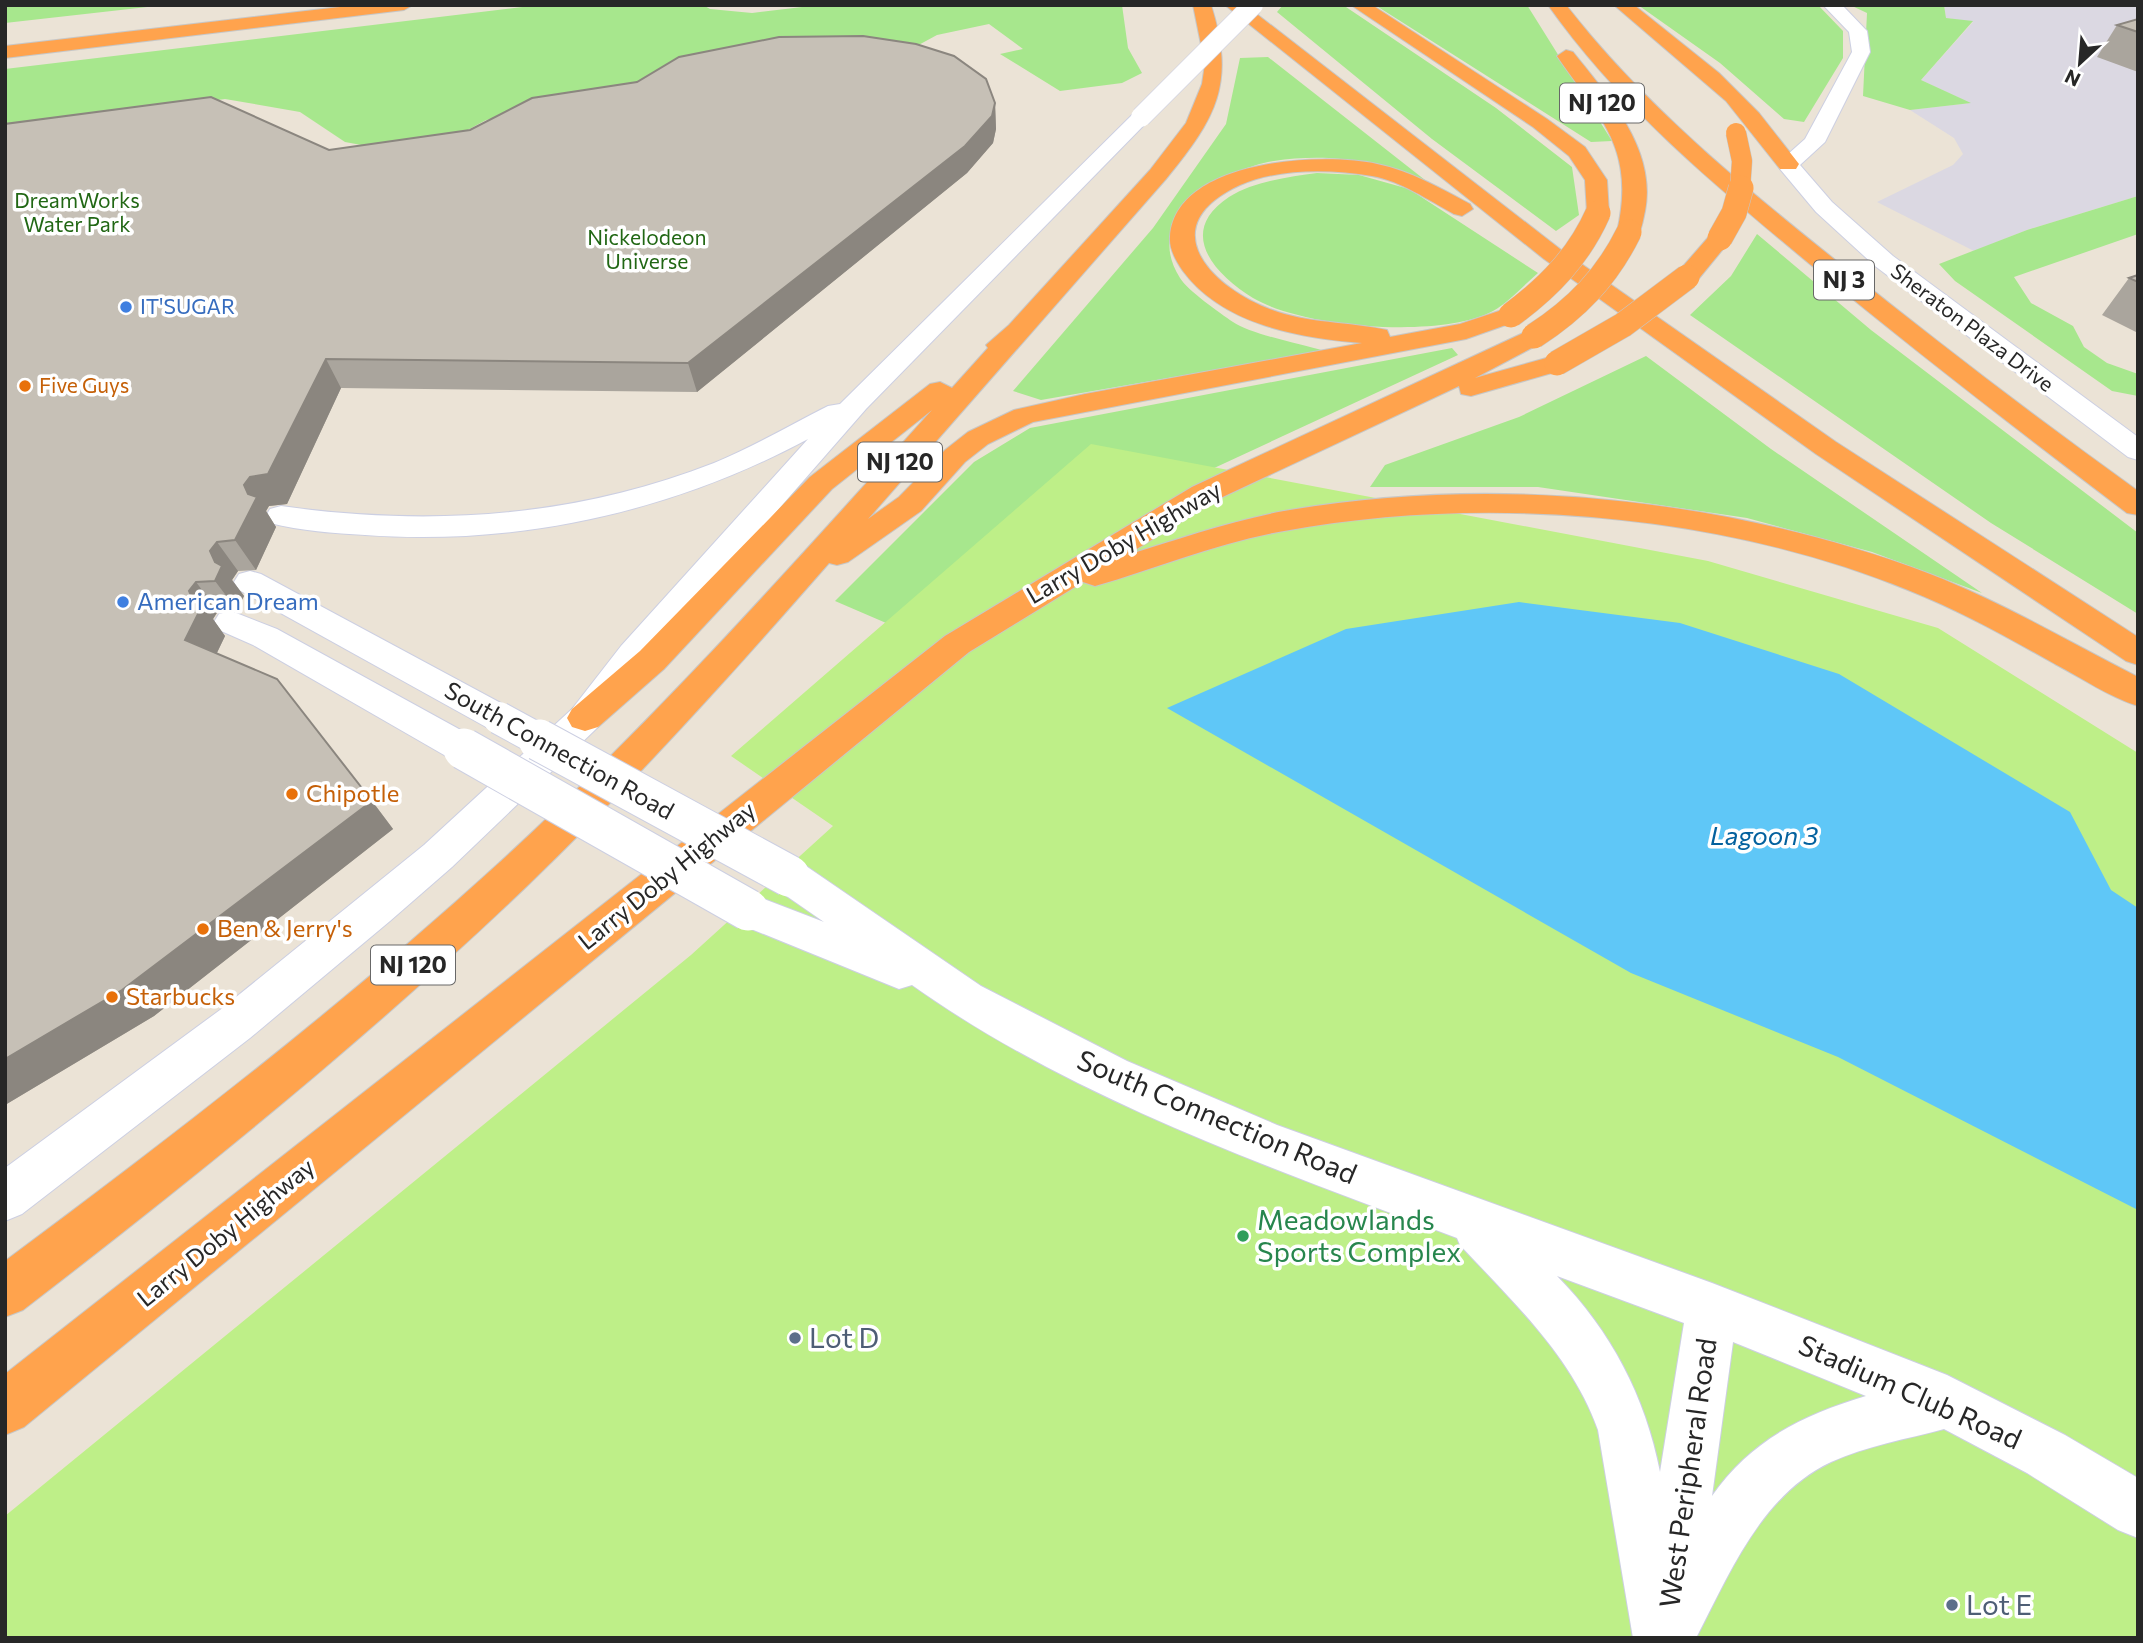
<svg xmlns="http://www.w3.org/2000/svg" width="2143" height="1643" viewBox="0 0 2143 1643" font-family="Commissioner,sans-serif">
<rect width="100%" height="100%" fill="#ebe3d6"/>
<path fill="#dbd8e2" d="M1944,5H2138V196L2027,230L1974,251L1877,202L1953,165L1963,154L1954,138L1910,110L1970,103L1921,80L1973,22L1946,18Z"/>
<path fill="#a7e78d" d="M5,5H165L5,23Z
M539,5H703L710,9L752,13L819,5H1122L1128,48L1142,73L1122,83L1060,91L1000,54L1023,49L989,24L937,35L913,48L861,43L705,52L666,66L620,92L486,120L451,139L383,149L345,142L300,112L225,99L5,129V69Z
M1283,5H1343L1496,108L1572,167L1579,215L1556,231L1432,139L1277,12Z
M1375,5H1527L1612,141L1591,142Z
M1638,5H1818L1843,31V58L1804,122L1784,119L1720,63Z
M1850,5H1944L1946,18L1973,21L1921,80L1971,103L1910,110L1863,96L1867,13Z
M1268,57L1425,180C1405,180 1384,167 1364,163C1336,156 1302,157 1274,161C1222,170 1140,215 1180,278C1187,290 1220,313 1233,322C1250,334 1301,344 1324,351L1041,400L1013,391L1153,228L1226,124L1240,58Z
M1317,173L1359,175L1409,189L1538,273C1524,285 1509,302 1493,311C1441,339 1304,328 1253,298C1214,274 1176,232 1229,197C1254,181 1289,177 1317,173Z
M2138,196V234L2014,277L2031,303L2073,326L2084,347L2107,363L2138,374V396L2112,391L1955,281L1939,264L2027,230Z
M1757,234L1871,330L2138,533V614L1991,523L1690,315L1731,276Z
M1452,348L1458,355L1145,500L914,635L835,601L974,462L1030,428Z
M1646,356L1771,449L1982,593L1872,552L1747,518L1538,487H1370L1385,465L1519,417Z"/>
<path fill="#beef88" d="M1091,444L1708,561L1938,628L2138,753V1638H5V1516L691,955L833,826L731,756Z"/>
<path fill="#5fc7f7" d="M1519,602L1680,623L1839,674L2070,812L2111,890L2138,908V1210L1838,1057L1631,973L1167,708L1346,629Z"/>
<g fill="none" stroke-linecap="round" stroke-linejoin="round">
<defs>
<path id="tertiary" d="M1823,5H1842L1867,31L1870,52L1825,142L1800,165L1832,202L1893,256L2138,437V460L2128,457L1875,266L1816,212L1780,169L1777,164L1805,139L1852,52L1849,32Z
M1141,111L1151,117L1148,121L866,409L645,662L598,727L452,867L390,921L250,1038L22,1214L5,1221V1168L220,1010L424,845L572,709L621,646L808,439C672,512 519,546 365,535C334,533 301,531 270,523L266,516L270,509L281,506C429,527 574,518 714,463C753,447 790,425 828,406L840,404L1134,113Z
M250,571L261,574L512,709L517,718L512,727L499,731L486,727L239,590L234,582L239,574Z
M231,611L277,629L477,739L482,749L477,759L464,763L451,759L253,645L219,630L214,622L219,614Z
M789,860L803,864L981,986L1127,1061L1277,1125L1712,1283L1947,1375L2065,1435L2138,1478V1538L2118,1530L2027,1473L1944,1429C1907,1439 1866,1446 1831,1462C1761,1495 1730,1573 1696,1638H1633L1598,1430C1572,1356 1512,1301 1460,1245L1457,1238C1272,1168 1074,1100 912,985L899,989L734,922L728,910L734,898L748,893L824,922L775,888L769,876L775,864ZM1557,1276L1684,1323L1660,1472C1645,1396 1611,1331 1557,1276ZM1733,1342L1866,1396C1803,1415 1751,1440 1712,1496Z"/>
<path id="motorway" d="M357,5H413L404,10L5,58V46Z
M1193,5H1211C1236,84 1216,118 1166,179L868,519L899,497L945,450L968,432L1014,410L1085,394L1362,343C1300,338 1223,325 1183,271C1176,261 1169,249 1170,237C1175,159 1323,152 1377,164C1411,171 1440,188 1470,204L1473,209L1462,216L1454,214C1428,200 1401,181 1372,176C1331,169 1279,168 1240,185C1155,224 1205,283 1267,308C1306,324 1347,321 1387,330L1390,337L1460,324L1511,307L1520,310L1524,315L1520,320L1466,339L1033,422L988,444L965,462L921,511L848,562L837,565L829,563C732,674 633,784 527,886C368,1038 197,1176 23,1310L5,1317V1261C175,1135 342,1006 499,863C653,722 793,565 932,410L832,489L664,669L598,727L585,731L572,727L567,718L572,709L640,651L810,477L930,384L940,382L952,388L988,348L986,345L1009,325L1150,170L1186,123L1202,84L1205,64Z
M1225,5H1245L1560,249L1836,442L2138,637V665L2126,661L1816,454L1544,259Z
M1351,5H1372L1547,119L1585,147L1607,180L1609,213L1606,218L1598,220L1587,213L1585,180L1569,156L1533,127Z
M1548,5H1566C1644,105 1740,184 1839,263C1937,342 2036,418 2138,491V515L2127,513C2020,432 1914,350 1811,265C1716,186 1620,107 1548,5Z
M1614,5H1634L1719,73L1759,113L1799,164L1796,169H1780L1726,101Z
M1566,50L1573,52C1608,96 1657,149 1645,211C1643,220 1642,229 1637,237H1621L1617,232C1636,148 1601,120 1557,56Z
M1720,231L1728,233L1732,238L1728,243L1696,282H1678L1675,277L1678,272L1712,233Z
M1534,328L1543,330L1547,336L1543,342L1475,378L1557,355L1566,357L1570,363L1566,369L1471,396L1461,394L1459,386L1214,501L1127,555C1179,539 1231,521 1284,511C1497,474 1728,498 1930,574C2002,602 2069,642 2138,677V706C2109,697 2082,678 2055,664C2007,637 1959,610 1908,590C1719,513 1484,494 1284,531C1219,542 1158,568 1095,586L1083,582L969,652L24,1427L5,1435V1374L945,636L1192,487Z"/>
</defs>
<use href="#tertiary" stroke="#cccfe2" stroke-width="2"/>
<use href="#motorway" stroke="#c7c7c7" stroke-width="2"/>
<use href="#tertiary" fill="#fff" fill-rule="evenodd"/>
<use href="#motorway" fill="#ffa34d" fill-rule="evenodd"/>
<defs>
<path id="tertiary-bridge-far2" d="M1141,117L1253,5"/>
<path id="tertiary-bridge-far1" d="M499,718L543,742"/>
<path id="tertiary-bridge" d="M539,740L789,876
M464,749L748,910"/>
<path id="motorway-bridge-far1" d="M1736,133L1742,161L1740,190"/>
<path id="motorway-bridge" d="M1720,238L1734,213L1741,188
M1511,315C1549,287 1579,256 1598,213
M1534,336C1576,309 1607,277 1629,232
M1557,363L1623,325L1687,277"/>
</defs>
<use href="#tertiary-bridge-far2" stroke="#cccfe2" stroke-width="21" stroke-linecap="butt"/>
<use href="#tertiary-bridge-far1" stroke="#cccfe2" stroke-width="34" stroke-linecap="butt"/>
<use href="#tertiary-bridge" stroke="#cccfe2" stroke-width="43" stroke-linecap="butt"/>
<use href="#motorway-bridge-far1" stroke="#c7c7c7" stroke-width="21" stroke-linecap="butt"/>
<use href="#motorway-bridge" stroke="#c7c7c7" stroke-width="26" stroke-linecap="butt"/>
<use href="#tertiary-bridge-far2" stroke="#fff" stroke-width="20"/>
<use href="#tertiary-bridge-far1" stroke="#fff" stroke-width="32"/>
<use href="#tertiary-bridge" stroke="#fff" stroke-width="41"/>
<use href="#motorway-bridge-far1" stroke="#ffa34d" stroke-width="20"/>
<use href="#motorway-bridge" stroke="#ffa34d" stroke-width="25"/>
</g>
<path fill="#aaa59d" d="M2138,19V72L2097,57L2117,25Z
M995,103L996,129L993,143L967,173L697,392L341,388L287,504L269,506L266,511L276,527L256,570L238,571L232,580L244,596L237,610L218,611L213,619L225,636L217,653L372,801L393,829L154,1016L5,1105V124L329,150Z
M2138,275V333L2102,315L2129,278Z"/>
<path fill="#8b867f" d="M995,103L996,129L993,143L967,173L697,392L688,363Z
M326,359L341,388L287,504L269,506L266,511L276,527L256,570L235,540L248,494L244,485Z
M217,542L238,571L232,580L244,596L237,610L215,581V562L210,551Z
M196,582L218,611L213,619L225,636L209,669L185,640L194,602L189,591Z
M372,801L393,829L154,1016L5,1105V1059Z"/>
<path fill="#c6c0b6" stroke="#8b867f" stroke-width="2" d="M2138,19V32L2117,25Z
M863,36L916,44L954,56L986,79L995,103L992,116L965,146L688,363L326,359L268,474L250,477L244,485L248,494L257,497L235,540L217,542L210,551L215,562L222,566L215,581L196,582L189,591L194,602L202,606L185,640L277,679L372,801L122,990L5,1059V124L211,97L329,150L470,130L532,98L637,82L679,57L779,37Z
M2138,275V282L2129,278Z"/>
<g fill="#3f7fe0" stroke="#fff" stroke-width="2.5">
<circle cx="126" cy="307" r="7"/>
<circle cx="123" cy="602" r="7"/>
</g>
<g fill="#e8710a" stroke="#fff" stroke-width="2.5">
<circle cx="25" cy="386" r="7"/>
<circle cx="292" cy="794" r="7"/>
<circle cx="203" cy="929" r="7"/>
<circle cx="112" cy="997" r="7"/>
</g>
<circle fill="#2e9e5b" stroke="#fff" stroke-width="2.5" cx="1243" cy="1236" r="7"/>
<g fill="#5c6f8a" stroke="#fff" stroke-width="2.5">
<circle cx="795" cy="1338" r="7"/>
<circle cx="1952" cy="1605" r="7"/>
</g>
<g text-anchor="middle" stroke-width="7" stroke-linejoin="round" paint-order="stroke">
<g font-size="21" fill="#216714" stroke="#fff">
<text x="77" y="208">DreamWorks<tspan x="77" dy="24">Water Park</tspan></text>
<text x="647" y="245">Nickelodeon<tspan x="647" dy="24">Universe</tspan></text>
</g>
<g font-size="21" fill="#366cbe" stroke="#fff" text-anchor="start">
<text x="140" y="314">IT'SUGAR</text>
</g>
<g font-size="21" fill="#272727" stroke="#fff">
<text transform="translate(1972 328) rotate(37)" y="7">Sheraton Plaza Drive</text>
</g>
<g font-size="21" fill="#c56008" stroke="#fff" text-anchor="start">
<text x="39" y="393">Five Guys</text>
</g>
<g fill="#fff" stroke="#686868" stroke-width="2">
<rect x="1560" y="83.5" width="84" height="39" rx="5"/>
<rect x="1814" y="260.5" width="60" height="39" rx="5"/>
<rect x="858" y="442.5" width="84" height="39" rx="5"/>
<rect x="371" y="945.5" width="84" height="39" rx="5"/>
</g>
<g font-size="23" font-weight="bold" fill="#272727">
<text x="1602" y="111">NJ 120</text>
<text x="1844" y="288">NJ 3</text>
<text x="900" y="470">NJ 120</text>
<text x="413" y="973">NJ 120</text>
</g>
<g font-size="24" fill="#272727" stroke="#fff">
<text transform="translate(1124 543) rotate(-30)" y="8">Larry Doby Highway</text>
<text transform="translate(559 751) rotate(29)" y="8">South Connection Road</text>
<text transform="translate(667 876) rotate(-39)" y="8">Larry Doby Highway</text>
<text transform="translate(226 1233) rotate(-39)" y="8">Larry Doby Highway</text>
</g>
<g font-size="24" fill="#366cbe" stroke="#fff" text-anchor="start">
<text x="137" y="610">American Dream</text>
</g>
<g font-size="24" fill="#c56008" stroke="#fff" text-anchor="start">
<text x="306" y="802">Chipotle</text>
<text x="217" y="937">Ben &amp; Jerry's</text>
<text x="126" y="1005">Starbucks</text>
</g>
<g font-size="26" font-style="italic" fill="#03619e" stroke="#fff">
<text x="1764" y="845">Lagoon 3</text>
</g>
<g font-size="28" fill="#272727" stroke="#fff">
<text transform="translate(1217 1117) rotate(23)" y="10">South Connection Road</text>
<text transform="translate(1910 1392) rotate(24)" y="10">Stadium Club Road</text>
<text transform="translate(1688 1473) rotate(-82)" y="10">West Peripheral Road</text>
</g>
<g font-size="28" fill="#27864d" stroke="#fff" text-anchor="start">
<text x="1257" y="1230">Meadowlands<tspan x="1257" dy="32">Sports Complex</tspan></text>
</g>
<g font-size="28" fill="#4e5e75" stroke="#fff" text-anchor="start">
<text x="809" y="1348">Lot D</text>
<text x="1966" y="1615">Lot E</text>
</g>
</g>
<rect width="2143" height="1643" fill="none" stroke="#272727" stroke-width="14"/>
<g transform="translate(2080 63) rotate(206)" stroke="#ffffff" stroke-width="5" paint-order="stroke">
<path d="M0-5L12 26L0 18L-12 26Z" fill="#272727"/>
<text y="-10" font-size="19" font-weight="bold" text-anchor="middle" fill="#272727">N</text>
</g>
</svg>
